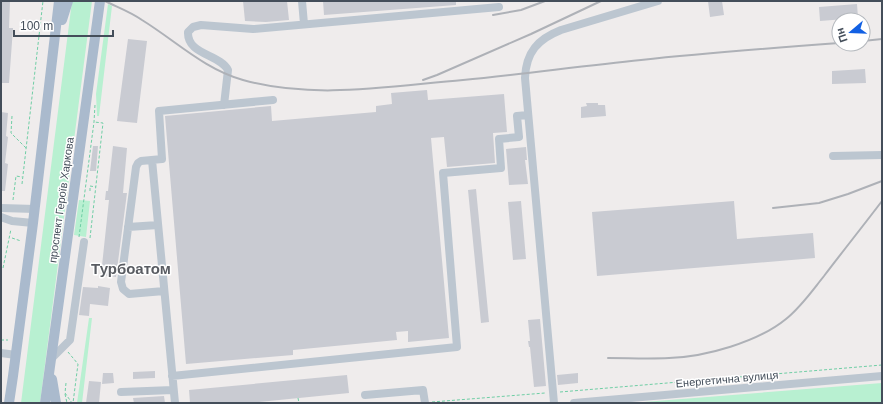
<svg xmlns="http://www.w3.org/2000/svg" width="883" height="404" viewBox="0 0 883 404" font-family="Helvetica,sans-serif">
<rect width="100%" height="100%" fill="#efecec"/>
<path fill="#b8f0d1" d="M72,1H92L40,403H21Z
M108,4L112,6L99,116H97L96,94Z
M79,200L90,201L86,237L74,235Z
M89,318H92L82,403H77Z
M882,383V403H634L644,402Z"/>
<path fill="#c9cbd2" d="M1,1H10L9,28H13L9,83H1Z
M243,1H287L289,20L266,22L245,21Z
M323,1H456V5L324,15Z
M708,1H722L724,15L710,17Z
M857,4L858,18L820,21L819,7Z
M128,39L147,41L137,123L117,121Z
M865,69L866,83L832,84V71Z
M427,90L428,100L504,94L507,132L493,133L495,163L447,167L444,137L431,138L449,338L408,342V331L396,332L397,340L293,350V355L186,364L165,116L271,106L272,121L376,112V106L392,104L391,93Z
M586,103H598V105H605L606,116L581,118V107L587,106Z
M1,112L8,113L6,136L8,137L5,163L8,164L5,191H1Z
M93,146H98L96,171H90Z
M113,146L127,148L123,193H127L116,277L101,275L109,200H105L106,191H108Z
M526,147L527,160H525L528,184L509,185L506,149Z
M476,189L489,322L481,323L468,190Z
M521,201L526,259L513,260L508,202Z
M734,201L737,239L813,233L815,258L597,276L592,212Z
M98,286L110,288L108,306L90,304L89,316L79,315L83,287L98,288Z
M540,319L546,386L534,387L530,347H529L528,341H530L528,320Z
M155,371V378L133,379V372Z
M103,373H113L114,383L102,384Z
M578,373V383L558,385L557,375Z
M347,375L349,393L249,403H190L189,390Z
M89,381L101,382L99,403H86Z
M164,396L165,403H134L133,398Z"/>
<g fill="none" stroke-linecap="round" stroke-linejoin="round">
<path stroke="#6fcea5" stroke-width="1" stroke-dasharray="3 2" stroke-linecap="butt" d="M12,116L11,133L26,148
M22,184L43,1
M90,191V186L96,187
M13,200L16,176L22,177
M79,237L94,122L95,105
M12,238L21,241
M90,238L103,123L94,122
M3,268L11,229
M1,340H8
M68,352L78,364L73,403
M66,383L65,393L72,403
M560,392L882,365
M65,394L67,403
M298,398L299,403
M432,402L545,393
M412,403H417"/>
<path stroke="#bcc6d0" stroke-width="8" d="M302,1L304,24
M224,105L228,70C220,54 187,55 188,32L193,27L201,25L253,29L499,7
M833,156L882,155
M152,160L175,403
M1,208L35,209
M1,217L12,221L33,223
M128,227L158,225
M164,291L129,294L123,289L121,282L136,167L138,163L141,161L162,159L159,111L273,100
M1,353L16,355
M52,358L70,340L84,242
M172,376L457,347L443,173L501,168L499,139L519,137L517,116L528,115
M121,392L173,390
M365,395L423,390L425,403
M554,403L525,78C526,52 538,39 561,30L658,1
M574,403L882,376"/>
<path stroke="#aabacd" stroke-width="10" d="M62,20L68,1
M52,379L56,403
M9,403L13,376L33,223L59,1
M45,403L100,1"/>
<path stroke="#aeb1b7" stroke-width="2" d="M105,1C117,7 131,12 142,20C176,41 204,69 243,80C314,100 391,86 463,80C523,74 582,66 641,60C707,53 773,48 839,43
M493,15L521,10L545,1
M863,41L882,39
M423,80L437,75L531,34L601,1
M773,208L819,203L848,194L882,181
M608,358C628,358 649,359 669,358C705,357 758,342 786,319C801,307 812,291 824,276C843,251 863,226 882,201"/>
</g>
<g text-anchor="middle" stroke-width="3" stroke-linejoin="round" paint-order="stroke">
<g font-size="11" fill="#444e5a" stroke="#fff">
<text transform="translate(61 200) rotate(-82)" y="4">проспект Героїв Харкова</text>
<text transform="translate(727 379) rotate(-5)" y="4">Енергетична вулиця</text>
</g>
<g font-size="15" font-weight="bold" fill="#595c62" stroke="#fff">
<text x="131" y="274">Турбоатом</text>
</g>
</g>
<rect width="883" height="404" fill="none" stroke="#444e5a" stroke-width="4"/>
<g transform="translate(851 32) rotate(251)"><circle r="19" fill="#ffffff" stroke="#b4b8bd"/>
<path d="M0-3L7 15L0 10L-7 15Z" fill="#1260e3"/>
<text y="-6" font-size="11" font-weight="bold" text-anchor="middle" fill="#444e5a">Пн</text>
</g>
<path d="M14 30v6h99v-6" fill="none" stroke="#444e5a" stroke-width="2"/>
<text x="20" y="30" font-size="12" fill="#444e5a" stroke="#ffffff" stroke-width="3" paint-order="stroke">100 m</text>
</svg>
